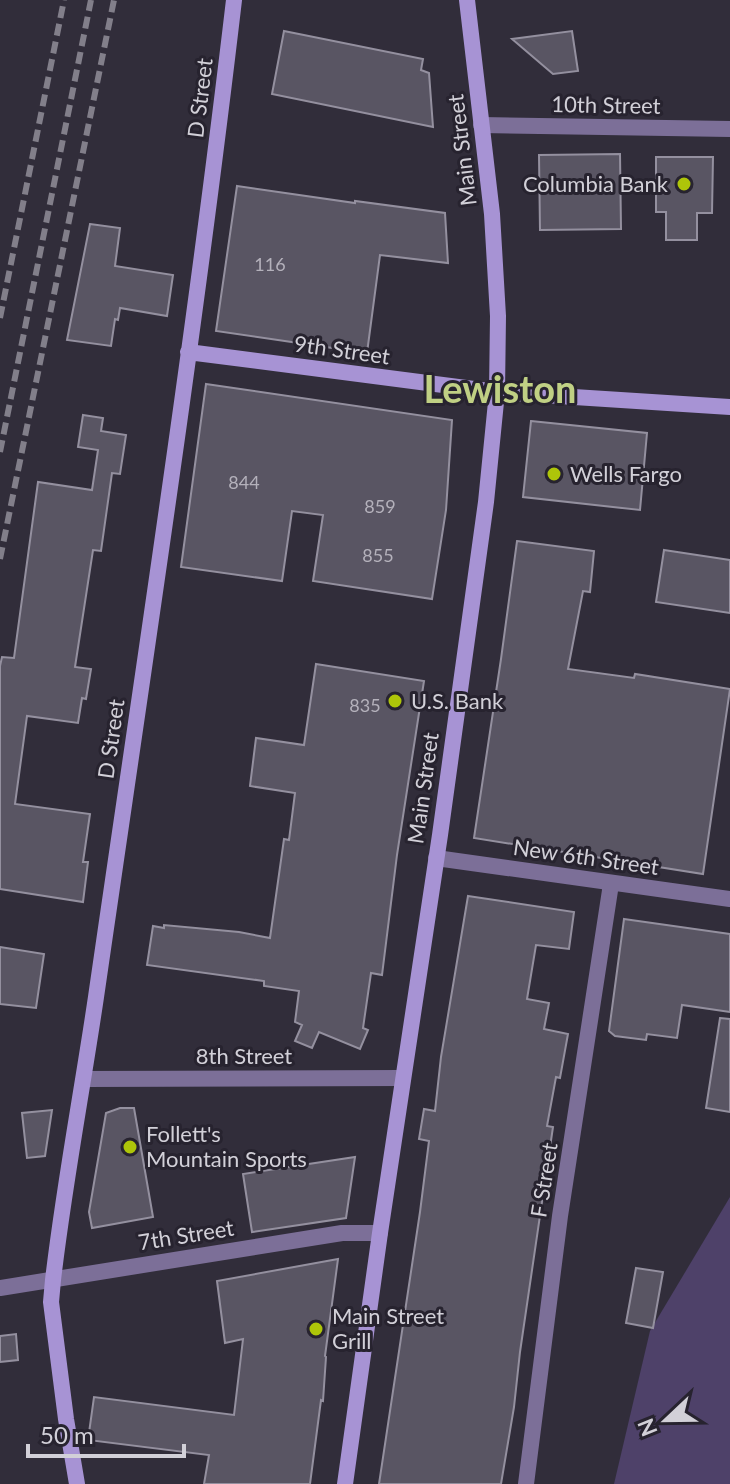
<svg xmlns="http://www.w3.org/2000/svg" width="730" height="1484" viewBox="0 0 730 1484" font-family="Lato,sans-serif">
<rect width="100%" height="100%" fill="#312d3a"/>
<path fill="#4e4169" d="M730,1197V1484H614L650,1331Z"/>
<path fill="#595563" stroke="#94909f" stroke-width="2" d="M284,31L423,59L421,70L429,73L433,127L272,94Z
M572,31L578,71L553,74L512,39Z
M620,154L621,229L540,230L539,155Z
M656,157H713L712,213H697V240H666V212H656Z
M237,186L355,203V201L445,213L448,263L380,255L367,353L216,331Z
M90,224L120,228L115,266L173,275L167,316L120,308L118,320L115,319L111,346L67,340Z
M206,384L452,420L446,510L432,599L313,581L323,515L292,511L282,581L181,567Z
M83,415L103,418L101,431L126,435L120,474L112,473L101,551L93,550L75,667L91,669L86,699L82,698L78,723L27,716L15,804L90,814L83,862H88L83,902L0,889V666L2,657L14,658L38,482L92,490L98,450L78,447Z
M531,421L647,433L640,510L523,497Z
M517,541L594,551L590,592L583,591L568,669L634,678L635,674L730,689L703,874L474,838L501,659Z
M664,550L730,560V613L656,602Z
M316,664L424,681L397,855L382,975L371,973L363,1028L368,1030L360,1049L319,1032L312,1048L295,1041L302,1025L295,1022L299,991L264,986V981L147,965L153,926L164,928V925L239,932L270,938L284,839L289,840L295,793L250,786L256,738L304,745Z
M468,896L574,912L569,949L536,945L527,999L549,1003L544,1029L568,1034L560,1078L556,1077L547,1126L553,1127L520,1352L514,1407L501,1484H379L420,1212L429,1141L419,1139L424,1109L435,1111L441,1057Z
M624,919L730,934V1012L682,1005L677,1038L647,1034L646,1040L615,1036L609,1031Z
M0,947L44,954L36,1008L0,1004Z
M720,1018L730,1019V1112L706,1108Z
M120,1108H134L153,1217L92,1228L89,1212L106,1113Z
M52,1110L45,1156L27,1158L22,1113Z
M355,1157L346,1218L252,1232L243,1174Z
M338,1259L325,1356L326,1357L323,1401L321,1400L310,1484H204L209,1455L88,1440L94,1397L234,1415L243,1339L225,1343L217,1281Z
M636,1268L663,1272L653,1328L626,1323Z
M16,1334L18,1360L0,1362V1336Z"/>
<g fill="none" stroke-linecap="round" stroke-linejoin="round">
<path stroke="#7c6f98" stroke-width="16" d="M481,125L730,129
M436,858L730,899
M84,1079L403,1078
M0,1288L342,1233H380
M526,1484L560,1216L611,884"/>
<path stroke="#a793d4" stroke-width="16" d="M188,352L497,392L730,407
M77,1484L66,1419L51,1302L53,1280C64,1185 82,1092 96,997C144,665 195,333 234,0
M345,1484L380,1233L440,835L486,502L497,392L498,316L492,214L467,0"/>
<path stroke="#827f8a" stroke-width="6" stroke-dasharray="12 6" stroke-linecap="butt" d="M0,318L64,0
M0,452L91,0
M0,559L114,0"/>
</g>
<g fill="#aec509" stroke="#27232f" stroke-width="3">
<circle cx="684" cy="184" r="8"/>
<circle cx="554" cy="474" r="8"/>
<circle cx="395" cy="701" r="8"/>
<circle cx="130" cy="1147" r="8"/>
<circle cx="316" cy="1329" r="8"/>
</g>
<g text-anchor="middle" stroke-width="6" stroke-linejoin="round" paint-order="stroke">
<g font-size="18" fill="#b4b1bb">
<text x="270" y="271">116</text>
<text x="244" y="489">844</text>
<text x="380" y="513">859</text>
<text x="378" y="562">855</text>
<text x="365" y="712">835</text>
</g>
<g font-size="22" fill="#d2d0d8" stroke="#27232f">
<text transform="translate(200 98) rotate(-83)" y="8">D Street</text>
<text transform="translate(606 105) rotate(1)" y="8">10th Street</text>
<text transform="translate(462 150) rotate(-97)" y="8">Main Street</text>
<text transform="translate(342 350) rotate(8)" y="8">9th Street</text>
<text transform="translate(111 739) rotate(-82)" y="8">D Street</text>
<text transform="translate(423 788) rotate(-82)" y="8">Main Street</text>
<text transform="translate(586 857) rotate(8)" y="8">New 6th Street</text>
<text x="244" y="1064">8th Street</text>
<text transform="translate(544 1180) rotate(-81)" y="8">F Street</text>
<text transform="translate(186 1235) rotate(-9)" y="8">7th Street</text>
</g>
<g font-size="22" fill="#d2d0d8" stroke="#27232f" text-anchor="start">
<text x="668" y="192" text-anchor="end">Columbia Bank</text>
<text x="570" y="482">Wells Fargo</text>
<text x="411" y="709">U.S. Bank</text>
<text x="146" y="1142">Follett's<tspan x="146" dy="25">Mountain Sports</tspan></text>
<text x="332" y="1324">Main Street<tspan x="332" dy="25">Grill</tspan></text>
</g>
<g font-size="38" font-weight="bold" fill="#c0d084" stroke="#27232f">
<text x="500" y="403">Lewiston</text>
</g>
</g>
<g transform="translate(666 1420) rotate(248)" stroke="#27232f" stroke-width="6" paint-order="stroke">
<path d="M0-6L14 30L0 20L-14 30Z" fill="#d2d0d8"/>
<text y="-12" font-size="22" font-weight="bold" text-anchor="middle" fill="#d2d0d8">N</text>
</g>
<path d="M28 1444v12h156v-12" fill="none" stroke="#d2d0d8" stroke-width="4"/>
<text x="40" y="1444" font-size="24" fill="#d2d0d8" stroke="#27232f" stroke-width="6" paint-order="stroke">50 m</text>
</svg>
